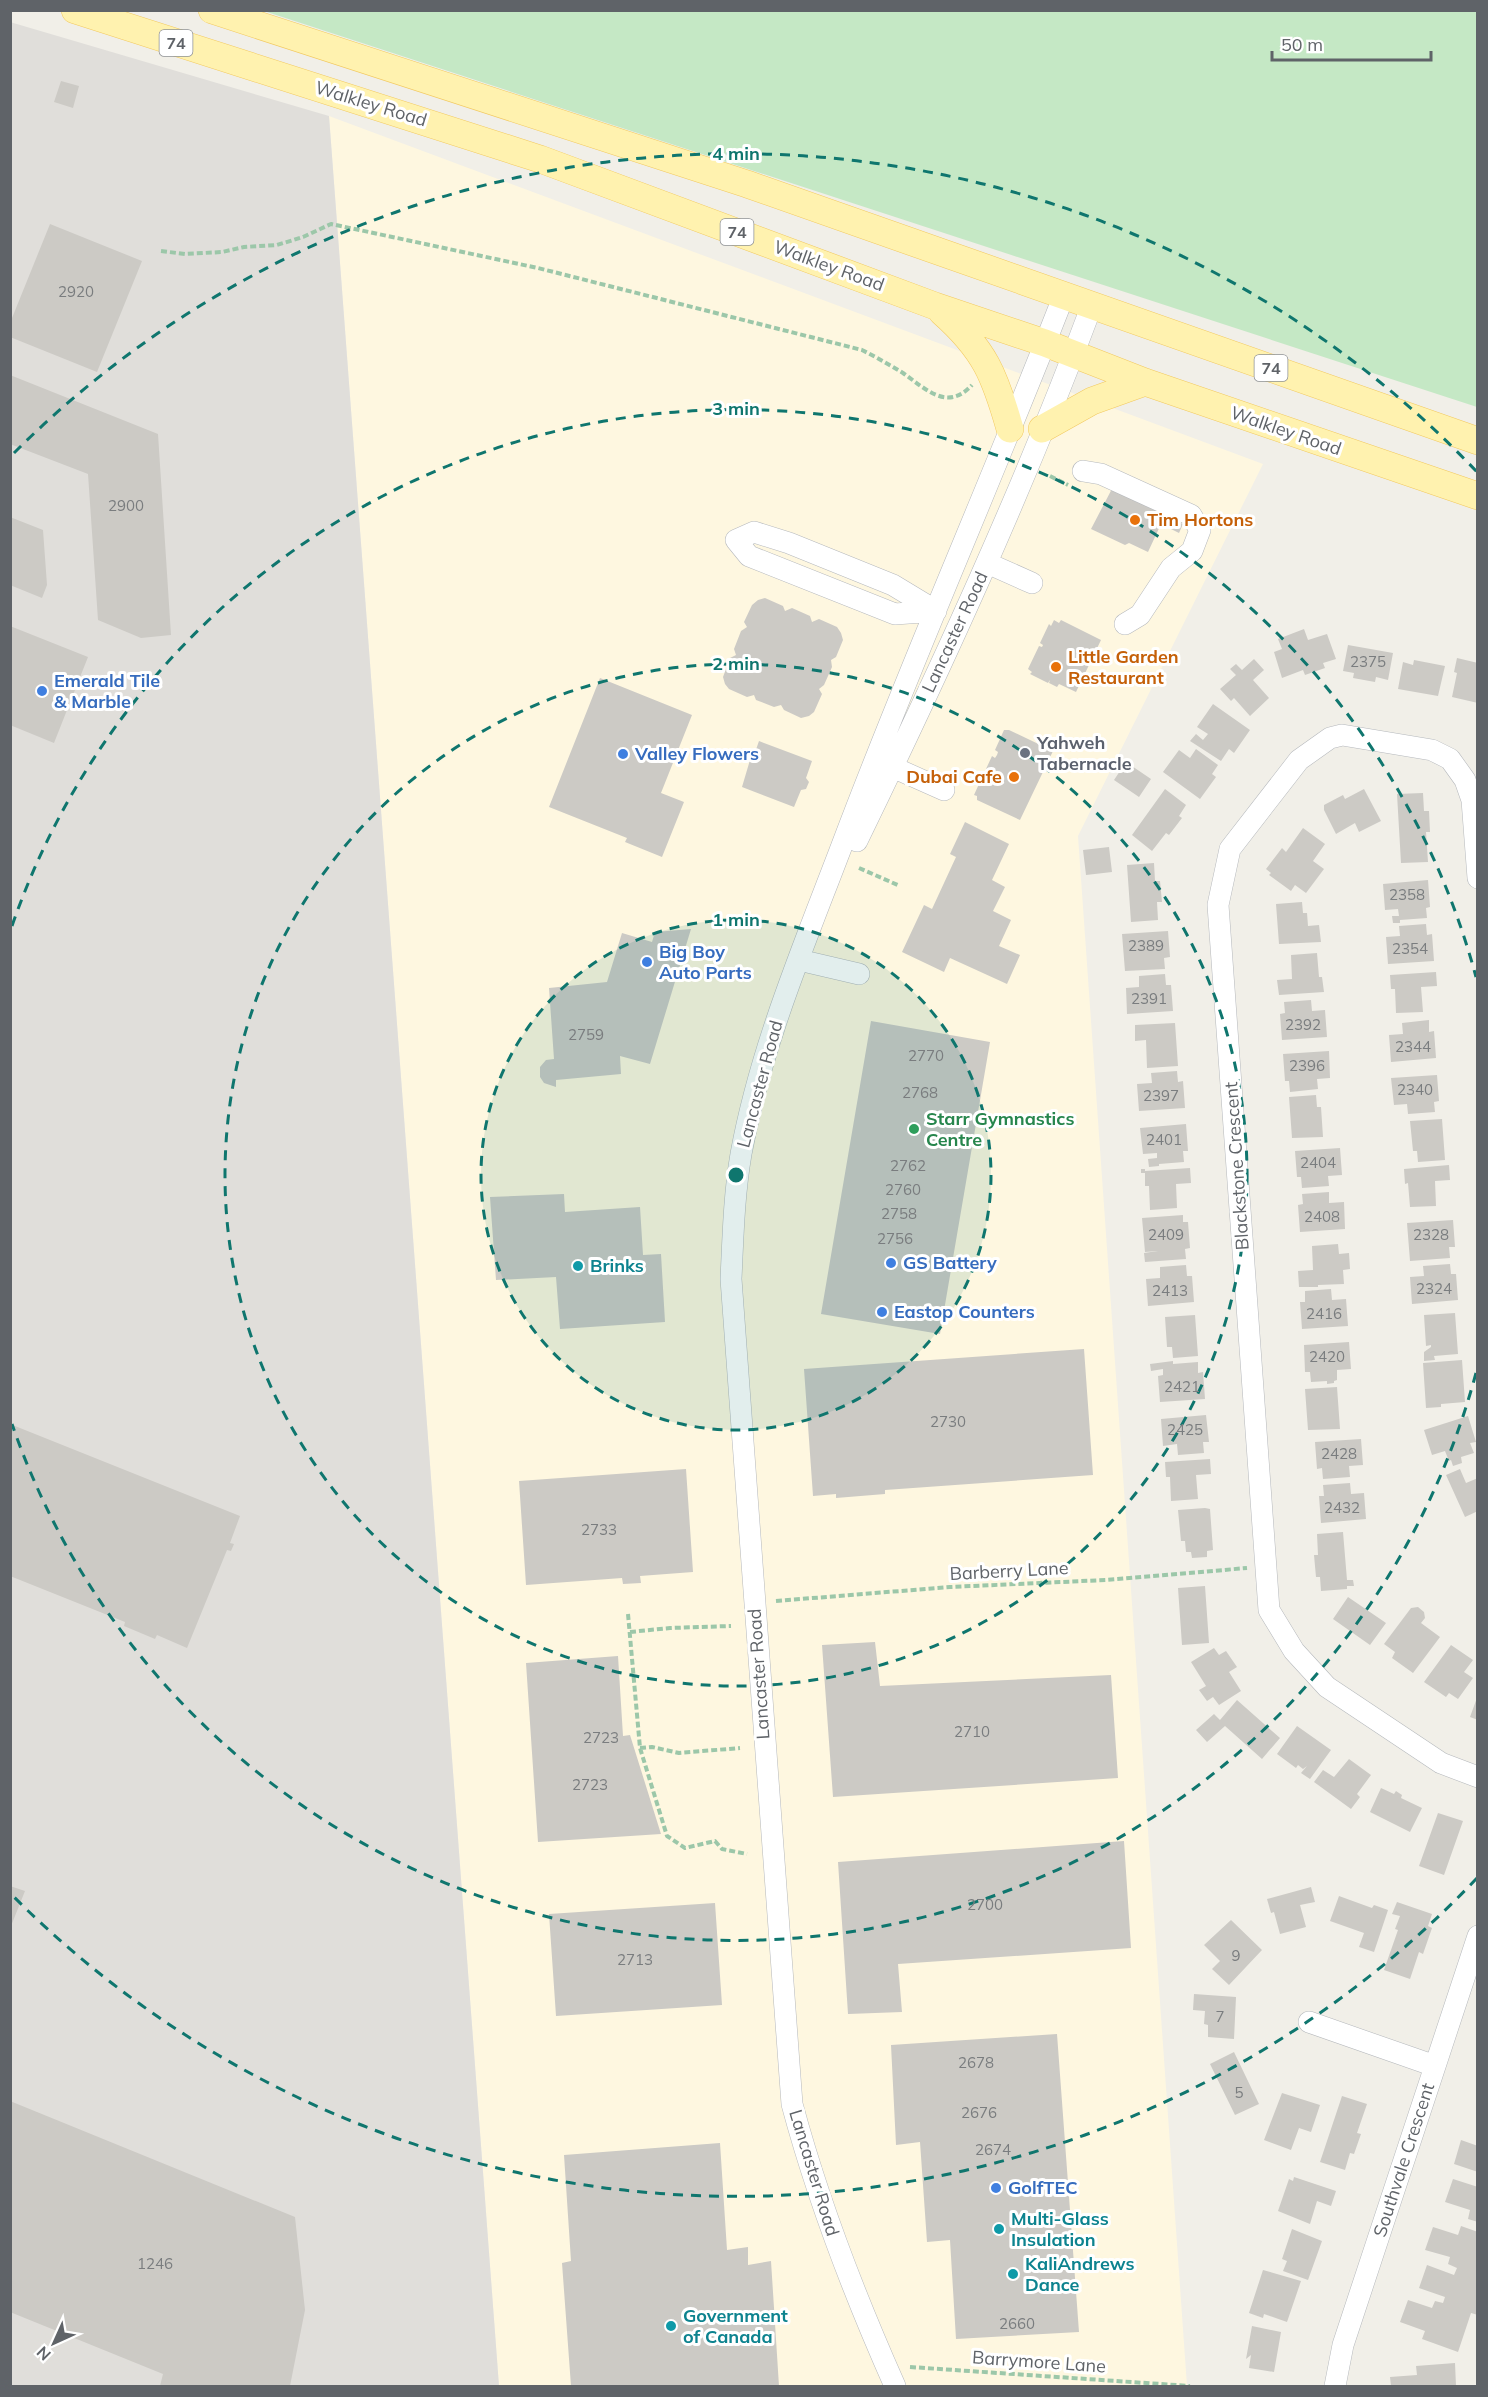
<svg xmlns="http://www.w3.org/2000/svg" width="1488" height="2397" viewBox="0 0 1488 2397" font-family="Mulish,sans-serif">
<rect width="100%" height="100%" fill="#f1efe8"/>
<path fill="#fef7e0" d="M329,116L1263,464L1078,836L1187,2386H499Z"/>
<path fill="#e0deda" d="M10,22L329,116L499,2386H11Z"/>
<path fill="#c5e8c5" d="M264,11H1477V407Z"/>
<path fill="#cccac5" d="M61,81L79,86L73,108L54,102Z
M50,224L142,261L97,372L10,337V323Z
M10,375L158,434L171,635L141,638L98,620L88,474L10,444Z
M1115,483L1168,508L1165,516L1183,524L1179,533L1161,524L1148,552L1129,543L1125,545L1091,529Z
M10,517L43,530L47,585L42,598L10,585Z
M765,598L783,606L785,611L792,608L810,616L812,622L819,619L837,627L841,633L843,640L836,657L831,660L832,667L824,685L819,689L822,694L814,712L809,716L801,718L784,710L781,705L774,707L756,700L754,695L747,697L729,689L725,684L723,677L730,658L736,655L734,649L741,631L747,627L744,622L752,605L758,600Z
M1054,620L1059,623L1061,620L1101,640L1076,692L1059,684L1057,687L1049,683L1050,680L1048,683L1030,674L1032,672L1028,669L1039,646L1042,647L1043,645L1040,643L1049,624L1051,626Z
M10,626L88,657L54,743L10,725Z
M1304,629L1308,640L1327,634L1336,659L1323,663L1325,668L1305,675L1303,670L1282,678L1274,652L1282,649L1278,639Z
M1348,645L1393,653L1388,680L1376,677L1375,682L1353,678L1354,673L1343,671Z
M1457,658L1478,663V703L1452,697L1457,673L1454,672Z
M1254,659L1264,670L1253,680L1269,698L1250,716L1234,698L1231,701L1220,689L1236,675L1230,669L1236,664L1242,670Z
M1414,660L1445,666L1438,696L1398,689L1403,662L1413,665Z
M600,678L692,715L661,793L684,802L662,857L625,842L627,838L549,807Z
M1213,704L1250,730L1234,753L1229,749L1221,761L1190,741L1196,734L1203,740L1208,734L1197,727Z
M1004,730H1009L1053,751L1020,820L977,800V796L974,795L983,775L986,777L987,775L989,770L986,769L992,756L995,758L997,755L998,752L995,750Z
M759,741L812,761L806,778L809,782L806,789L801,790L794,807L742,787L750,760L752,761Z
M1196,749L1218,765L1212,774L1216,777L1200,799L1163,772L1179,750L1190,758Z
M1126,762L1151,779L1139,797L1114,780Z
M1165,789L1186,805L1179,816L1182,818L1169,835L1166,833L1152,851L1132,835Z
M1364,789L1381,821L1359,832L1355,823L1336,834L1324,810V805L1343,795L1345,799Z
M1423,793L1424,811H1429L1430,832H1426L1428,862L1401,863L1397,794Z
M965,822L1009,844L992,880L1005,887L993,911L1011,920L999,946L1020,955L1007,984L950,958L944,972L902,952L924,905L932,909L956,857L950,854Z
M1303,828L1325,844L1313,861L1324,869L1306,893L1295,885L1291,891L1269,875L1271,873L1266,869L1282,848L1286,852Z
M1109,847L1112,872L1086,875L1083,850Z
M1154,863L1155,881H1160L1162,902H1157L1158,920L1131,922L1127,865Z
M1428,880L1430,907L1426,908L1427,918L1400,920V923H1393L1392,916H1399L1398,909L1385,910L1383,884Z
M1302,902L1303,913H1307L1308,926L1319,925L1321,942L1279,944L1276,904Z
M1426,924L1427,935L1432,934L1434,961L1388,964L1386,937L1400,936L1399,926Z
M691,929L650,1064L620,1056L621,1074L556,1080V1087L544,1083L540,1077V1067L546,1060L554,1059L549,988L607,982L622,933L652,942L655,932Z
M1168,931L1170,957L1164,958L1165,969L1125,971L1122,934Z
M1317,953L1319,977H1322L1324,992L1279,995L1277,980L1292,979L1291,955Z
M1436,972L1437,986L1421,987L1423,1012L1396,1013L1395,989H1391L1390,975Z
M1165,974L1166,985H1171L1173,1011L1127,1014L1126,988L1139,987V976Z
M1311,1000L1312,1011L1325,1010L1327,1037L1282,1040L1280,1014L1285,1013L1284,1002Z
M1429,1020V1032L1434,1031L1436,1058L1391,1062L1389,1035L1403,1034L1402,1023Z
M871,1021L990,1042L940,1334L821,1314Z
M1175,1023L1178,1066L1147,1068L1146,1040L1135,1041V1025Z
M1329,1051L1330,1078L1317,1079L1318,1089L1290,1092L1289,1081H1285L1283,1054Z
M1177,1071L1178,1082L1183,1081L1185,1108L1139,1111L1137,1084L1152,1083L1151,1073Z
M1437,1075L1439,1101L1434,1102L1435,1112L1408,1114L1407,1104L1394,1105L1391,1078Z
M1316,1095L1317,1107H1321L1323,1137L1292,1138L1289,1097Z
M1442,1119L1445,1160L1418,1162L1417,1151H1413L1410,1121Z
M1186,1124L1188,1151H1183L1184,1162L1159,1164V1166L1149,1167L1148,1159L1157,1158V1153L1143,1154L1140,1128Z
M1340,1148L1342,1175L1328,1176L1329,1186L1302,1188L1301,1177H1297L1295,1151Z
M1449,1165L1450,1180L1435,1181L1436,1206L1410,1207L1408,1183L1405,1184L1404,1169Z
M1190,1168L1191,1183L1176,1184L1177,1208L1150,1210L1149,1186H1145V1173H1141V1169H1145V1171Z
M1329,1192V1203L1344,1202L1345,1229L1300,1232L1298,1205L1303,1204L1302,1194Z
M564,1194L565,1212L640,1207L643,1255L661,1254L665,1322L560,1329L556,1277L496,1280L490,1197Z
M1183,1215V1222H1188L1190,1248L1185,1249L1186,1259L1145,1262L1144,1253L1158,1251L1145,1252L1142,1218Z
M1453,1220L1455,1247H1449L1450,1258L1410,1261L1407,1223Z
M1338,1244L1339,1254L1349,1253L1350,1269L1343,1270L1344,1284L1318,1285V1287H1299L1298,1271L1313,1270L1312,1246Z
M1450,1264L1451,1274H1456L1458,1300L1412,1304L1410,1277L1424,1276L1423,1266Z
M1186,1265L1187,1276H1192L1194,1302L1148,1306L1146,1279L1160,1278V1267Z
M1331,1289L1332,1300L1346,1299L1348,1326L1302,1329L1300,1302H1305V1291Z
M1455,1313L1458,1354L1434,1356L1435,1360L1424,1361V1352L1431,1347V1345L1426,1346L1424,1315Z
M1195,1315L1198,1356L1173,1358L1172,1347H1167L1165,1317Z
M1349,1342L1351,1369L1337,1370V1380L1334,1381V1383L1327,1384V1381L1311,1382L1310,1372H1305L1304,1345Z
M1084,1349L1093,1475L885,1490V1494L836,1498V1494L813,1496L804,1369Z
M1462,1360L1465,1402L1441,1404V1407L1426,1408L1423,1363Z
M1173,1361V1364L1198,1362V1373L1203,1372L1205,1399L1160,1402L1158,1376L1163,1375V1369L1151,1371L1150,1364Z
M1337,1387L1340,1429L1308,1430L1305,1389Z
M1206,1415L1209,1442H1203L1204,1453L1178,1455L1177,1444L1163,1446L1161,1419Z
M1468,1416L1476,1442L1470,1443L1474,1453L1461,1457L1462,1463L1453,1466L1451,1460L1449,1461L1445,1451L1432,1455L1424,1430Z
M10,1424L240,1516L230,1543L234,1544L231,1551L227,1550L187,1648L157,1635L155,1639L124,1626L125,1622L10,1576Z
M1361,1439L1363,1465L1349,1466L1350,1477L1323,1479L1322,1468L1317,1469L1315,1442Z
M1210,1459L1211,1474L1196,1475L1198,1499L1171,1501L1170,1477H1166L1165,1462Z
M686,1469L693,1572L640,1576L641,1583L623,1584L622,1578L526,1585L519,1481Z
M1460,1469L1466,1483L1478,1478V1511L1465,1517L1446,1475Z
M1350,1483L1351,1494L1364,1493L1366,1519L1321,1523L1319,1496H1324L1323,1485Z
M1205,1508L1210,1509L1213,1550L1207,1551V1557L1192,1558L1191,1552H1186L1185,1541H1181L1178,1510Z
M1343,1532L1347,1580H1353L1354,1586H1347V1589L1321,1591L1320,1577H1316L1314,1555H1318L1317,1534Z
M1205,1586L1209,1643L1182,1645L1178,1588Z
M1348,1597L1386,1623L1370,1645L1333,1619Z
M1418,1607L1424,1612L1425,1618L1421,1623L1440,1637L1413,1673L1392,1658L1395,1652L1384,1644L1411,1608Z
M875,1642L880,1686L1111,1675L1118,1778L833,1797L822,1645Z
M1451,1645L1473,1660L1464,1672L1473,1678L1458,1699L1449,1693L1446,1697L1424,1682Z
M1214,1648L1219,1655L1226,1651L1237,1667L1229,1672L1241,1691L1219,1705L1213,1697L1207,1701L1199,1690L1206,1686L1191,1662Z
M618,1656L623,1736L630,1735L661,1834L538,1842L526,1663Z
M1478,1695V1720L1470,1717Z
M1237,1700L1280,1738L1262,1759L1225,1726L1207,1742L1196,1730L1214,1714L1220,1720Z
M1297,1726L1331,1750L1310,1779L1301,1773L1307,1766L1303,1769L1298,1765L1296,1768L1277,1754Z
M1349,1759L1371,1775L1357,1794L1360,1797L1351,1809L1314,1782L1323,1770L1334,1777Z
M1381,1788L1394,1794L1396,1791L1402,1795L1401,1798L1422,1808L1410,1832L1370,1812Z
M1438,1813L1463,1821L1444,1875L1419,1866Z
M1124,1841L1131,1948L898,1964L902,2012L848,2014L838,1862Z
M10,1886L25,1891L11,1926H10Z
M1311,1887L1315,1902L1300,1905L1306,1927L1280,1934L1274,1912L1271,1913L1267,1899Z
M1339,1896L1372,1908L1374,1905L1388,1910L1374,1952L1359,1947L1364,1933L1330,1921Z
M1397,1902L1432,1914L1428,1926L1432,1928L1423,1954L1419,1952L1410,1979L1384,1970L1398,1930L1395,1929L1400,1916L1392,1914Z
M715,1903L722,2005L556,2016L549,1914Z
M1231,1920L1262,1950L1229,1985L1212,1969L1220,1961L1204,1945Z
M1194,1994L1236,1997L1234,2039L1208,2037V2025L1204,2024L1205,2011L1193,2010Z
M1057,2034L1079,2332L956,2339L950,2240L927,2242L920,2142L896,2145L891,2045Z
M1234,2052L1259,2104L1235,2115L1210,2064Z
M1282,2093L1320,2105L1311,2132L1299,2128L1291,2150L1264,2140Z
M1342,2096L1367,2104L1357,2133L1361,2134L1354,2154L1350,2153L1345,2170L1320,2162Z
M10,2101L295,2217L305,2310L290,2386H160L163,2374L10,2312Z
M1461,2140L1478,2146V2172L1454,2164Z
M720,2143L727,2250L748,2247V2265L771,2261L779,2386H571L562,2263L571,2261L564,2155Z
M1294,2177L1336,2191L1331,2206L1317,2201L1310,2224L1278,2211L1289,2179L1293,2181Z
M1453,2179L1478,2187V2222L1468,2219L1470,2210L1445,2202Z
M1461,2226L1478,2232V2315L1471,2313L1458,2352L1422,2339L1425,2331L1400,2322L1408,2300L1432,2308L1435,2301L1443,2303L1445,2297L1419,2288L1427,2265L1454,2275L1457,2268L1448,2264L1450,2257L1425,2250L1433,2227L1458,2235Z
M1292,2229L1322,2241L1308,2280L1283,2271L1287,2261L1282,2259Z
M1263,2270L1301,2281L1287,2322L1264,2314L1263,2318L1249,2313Z
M1252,2326L1281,2332L1274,2372L1249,2368L1251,2355L1246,2359Z
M1455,2363L1456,2386H1391L1390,2377L1417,2375L1416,2366Z"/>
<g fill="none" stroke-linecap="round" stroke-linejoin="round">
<defs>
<path id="minor" d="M1083,471L1101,474L1191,515L1200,530L1192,551L1171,568L1140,615L1125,624
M754,532L789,543L893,585L936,611L895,614L749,556L736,540Z
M987,563L1032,583
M881,762L944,790
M857,841C942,666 1024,488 1092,305
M1478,878L1472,800L1465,780L1450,759L1432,750L1342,735L1330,738L1299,760L1230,849L1218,905L1269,1610L1294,1651L1327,1687L1441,1763L1478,1777
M799,960L859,974
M1309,2022L1435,2066
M895,2386C854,2294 818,2201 792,2104L731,1279C733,1237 734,1195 741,1154C761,1045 805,943 844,840C913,657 993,478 1064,295
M1335,2386L1343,2345L1478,1936"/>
<path id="major" d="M75,10L540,159L935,306L1045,343L1145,382L1478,496
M212,10L747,184L1478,441
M942,312C985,350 995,376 1010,429
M1042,429L1092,401L1145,382"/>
</defs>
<use href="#minor" stroke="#b5b8bc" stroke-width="22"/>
<use href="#major" stroke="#f2c960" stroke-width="28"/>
<path stroke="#9cc7a9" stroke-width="4" stroke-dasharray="6 3" stroke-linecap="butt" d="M161,251L185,254L222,252L244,247L277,245L303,237L331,224L538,268L862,350C876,357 890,365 903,373C926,389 947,412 972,385
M1050,476L1068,485
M859,868L900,886
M776,1601L950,1587L1106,1580L1247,1568
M628,1614L640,1748L667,1836L685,1848L715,1841L722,1849L747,1854
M630,1632L670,1628L731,1626
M640,1748L652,1747L679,1753L740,1748
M910,2367L1190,2386"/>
<use href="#minor" stroke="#fff" stroke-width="21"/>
<use href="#major" stroke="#fff2af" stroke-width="27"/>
</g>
<circle cx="736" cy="1175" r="255" fill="#0f766e" fill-opacity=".12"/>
<g fill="none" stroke="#0f766e" stroke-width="3" stroke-dasharray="10 8">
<circle cx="736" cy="1175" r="255"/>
<circle cx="736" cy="1175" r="511"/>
<path d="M1476 1373A766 766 0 0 1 12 1424M12 926A766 766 0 0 1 1476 977"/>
<path d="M1477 1878A1021 1021 0 0 1 14 1897M14 453A1021 1021 0 0 1 1477 472"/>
</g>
<g fill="#e8710a" stroke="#fff" stroke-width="2">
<circle cx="1135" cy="520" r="6"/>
<circle cx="1056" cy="667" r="6"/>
<circle cx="1014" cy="777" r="6"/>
</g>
<g fill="#3f7fe0" stroke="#fff" stroke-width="2">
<circle cx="42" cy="691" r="6"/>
<circle cx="623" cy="754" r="6"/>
<circle cx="647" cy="962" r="6"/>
<circle cx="891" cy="1263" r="6"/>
<circle cx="882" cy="1312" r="6"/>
<circle cx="996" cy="2188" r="6"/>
</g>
<circle fill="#6b7280" stroke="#fff" stroke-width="2" cx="1025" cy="753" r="6"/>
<circle fill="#2e9e5b" stroke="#fff" stroke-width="2" cx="914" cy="1129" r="6"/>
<g fill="#0f9aa8" stroke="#fff" stroke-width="2">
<circle cx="578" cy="1266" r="6"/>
<circle cx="999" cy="2229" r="6"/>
<circle cx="1013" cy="2274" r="6"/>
<circle cx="671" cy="2326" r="6"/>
</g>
<g text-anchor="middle" stroke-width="6" stroke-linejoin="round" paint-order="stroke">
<g font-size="15" fill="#7a7d7f">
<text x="76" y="297">2920</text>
<text x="126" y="511">2900</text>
<text x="1368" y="667">2375</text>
<text x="1407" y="900">2358</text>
<text x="1146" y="951">2389</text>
<text x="1410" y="954">2354</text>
<text x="1149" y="1004">2391</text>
<text x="1303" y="1030">2392</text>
<text x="586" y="1040">2759</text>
<text x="1413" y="1052">2344</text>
<text x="926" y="1061">2770</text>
<text x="1307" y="1071">2396</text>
<text x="1415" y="1095">2340</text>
<text x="920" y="1098">2768</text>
<text x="1161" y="1101">2397</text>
<text x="1164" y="1145">2401</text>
<text x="1318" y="1168">2404</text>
<text x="908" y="1171">2762</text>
<text x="903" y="1195">2760</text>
<text x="899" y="1219">2758</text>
<text x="1322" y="1222">2408</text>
<text x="1166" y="1240">2409</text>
<text x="1431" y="1240">2328</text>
<text x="895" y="1244">2756</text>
<text x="1434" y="1294">2324</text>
<text x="1170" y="1296">2413</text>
<text x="1324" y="1319">2416</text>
<text x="1327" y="1362">2420</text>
<text x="1182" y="1392">2421</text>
<text x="948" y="1427">2730</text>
<text x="1185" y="1435">2425</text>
<text x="1339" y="1459">2428</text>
<text x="1342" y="1513">2432</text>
<text x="599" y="1535">2733</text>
<text x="972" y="1737">2710</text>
<text x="601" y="1743">2723</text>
<text x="590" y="1790">2723</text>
<text x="985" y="1910">2700</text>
<text x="1236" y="1961">9</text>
<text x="635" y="1965">2713</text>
<text x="1220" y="2022">7</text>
<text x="976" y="2068">2678</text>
<text x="1239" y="2098">5</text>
<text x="979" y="2118">2676</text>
<text x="993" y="2155">2674</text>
<text x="155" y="2269">1246</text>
<text x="1017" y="2329">2660</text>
</g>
<g fill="#fff" stroke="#8f9295" stroke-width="1.5">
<rect x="159.5" y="30" width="33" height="26" rx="4.5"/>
<rect x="720.5" y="219" width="33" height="26" rx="4.5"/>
<rect x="1254.5" y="355" width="33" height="26" rx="4.5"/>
</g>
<g font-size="16" font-weight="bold" fill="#5f6368">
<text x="176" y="49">74</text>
<text x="737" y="238">74</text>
<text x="1271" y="374">74</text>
</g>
<g font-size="18" fill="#5f6368" stroke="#fff">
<text transform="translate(371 104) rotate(17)" y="6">Walkley Road</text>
<text transform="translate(829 266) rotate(20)" y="6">Walkley Road</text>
<text transform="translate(1286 431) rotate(19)" y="6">Walkley Road</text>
<text transform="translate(955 632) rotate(-65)" y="6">Lancaster Road</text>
<text transform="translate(760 1084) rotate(-75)" y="6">Lancaster Road</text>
<text transform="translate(1237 1166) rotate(-94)" y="6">Blackstone Crescent</text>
<text transform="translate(1009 1571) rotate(-3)" y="6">Barberry Lane</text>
<text transform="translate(759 1674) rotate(-94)" y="6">Lancaster Road</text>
<text transform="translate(1404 2160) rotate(-72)" y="6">Southvale Crescent</text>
<text transform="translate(814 2173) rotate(73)" y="6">Lancaster Road</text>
<text transform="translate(1039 2362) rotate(4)" y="6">Barrymore Lane</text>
</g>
<g font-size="18" font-weight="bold" fill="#c56008" stroke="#fff" text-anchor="start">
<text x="1147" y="526">Tim Hortons</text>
<text x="1068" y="663">Little Garden<tspan x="1068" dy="21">Restaurant</tspan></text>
<text x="1002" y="783" text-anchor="end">Dubai Cafe</text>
</g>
<g font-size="18" font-weight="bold" fill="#366cbe" stroke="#fff" text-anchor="start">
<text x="54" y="687">Emerald Tile<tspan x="54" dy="21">&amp; Marble</tspan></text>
<text x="635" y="760">Valley Flowers</text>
<text x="659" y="958">Big Boy<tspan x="659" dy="21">Auto Parts</tspan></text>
<text x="903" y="1269">GS Battery</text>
<text x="894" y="1318">Eastop Counters</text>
<text x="1008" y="2194">GolfTEC</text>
</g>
<g font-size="18" font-weight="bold" fill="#5b616d" stroke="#fff" text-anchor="start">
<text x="1037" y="749">Yahweh<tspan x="1037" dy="21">Tabernacle</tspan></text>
</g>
<g font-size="18" font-weight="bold" fill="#27864d" stroke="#fff" text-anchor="start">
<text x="926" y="1125">Starr Gymnastics<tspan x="926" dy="21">Centre</tspan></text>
</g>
<g font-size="18" font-weight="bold" fill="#0d838f" stroke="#fff" text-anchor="start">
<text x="590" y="1272">Brinks</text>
<text x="1011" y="2225">Multi-Glass<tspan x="1011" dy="21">Insulation</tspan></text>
<text x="1025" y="2270">KaliAndrews<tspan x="1025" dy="21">Dance</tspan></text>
<text x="683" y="2322">Government<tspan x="683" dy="21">of Canada</tspan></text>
</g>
</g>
<circle cx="736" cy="1175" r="9" fill="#0f766e" stroke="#fff" stroke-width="3"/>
<g font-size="18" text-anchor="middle" font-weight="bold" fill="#0f766e" stroke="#fff" stroke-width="6" stroke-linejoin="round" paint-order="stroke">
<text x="736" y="160">4 min</text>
<text x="736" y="415">3 min</text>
<text x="736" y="670">2 min</text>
<text x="736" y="926">1 min</text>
</g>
<rect width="1488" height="2397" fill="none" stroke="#5f6368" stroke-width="24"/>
<g transform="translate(54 2343) rotate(225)" stroke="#ffffff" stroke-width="4.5" paint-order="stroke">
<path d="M0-4.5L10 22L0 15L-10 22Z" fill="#5f6368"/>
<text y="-9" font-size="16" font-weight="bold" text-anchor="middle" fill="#5f6368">N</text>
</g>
<path d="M1272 51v9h159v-9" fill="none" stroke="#5f6368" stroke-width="3"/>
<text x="1281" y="51" font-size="18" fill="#5f6368" stroke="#ffffff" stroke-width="4.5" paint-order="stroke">50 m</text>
</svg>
